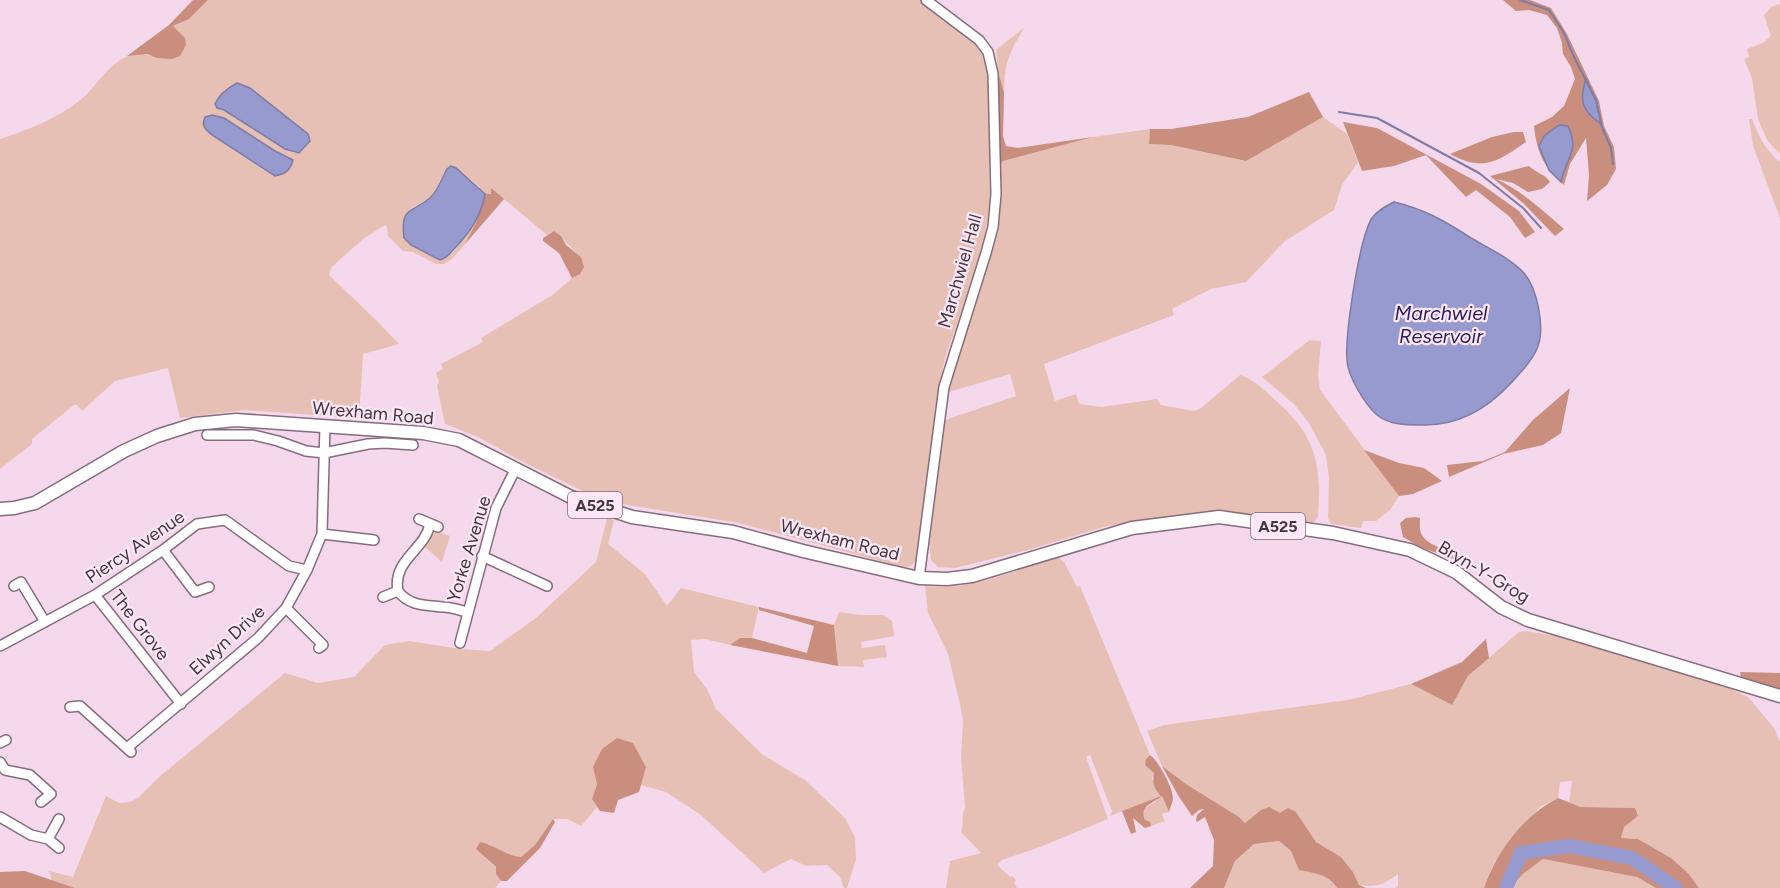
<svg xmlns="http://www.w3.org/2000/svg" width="1780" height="888" viewBox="0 0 1780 888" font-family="Figtree,sans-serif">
<rect width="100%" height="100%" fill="#f5d8eb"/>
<path fill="#e7c0b5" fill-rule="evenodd" d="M208,0H921L976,43L987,65L989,103L990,209L979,262L945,358L939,388L919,557L911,566L903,567L739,523L603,501L521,461L478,437L445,424L437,386L439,381L436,373L443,369L441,364L483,342L481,338L554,294L572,278L580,274L581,257C571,249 564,238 554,231L547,235L504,199L452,259L444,264H436L413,252L403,251L388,236L387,227L385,225L363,239L337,262L331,268L329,275L377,321L399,344L363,354L359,418L245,410L180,418L168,368L115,381L82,411L77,405H74L32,439V444L0,469V139C28,130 56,119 79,101C96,88 106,66 126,57C135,52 148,54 157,58L173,26L189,19ZM228,88L292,122L308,134L310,141L295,153L224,110L215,104L217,98ZM212,135L275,151L289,158L264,170ZM451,166L456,168L480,187C474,208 464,255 440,260L427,253L411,208L431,198L447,169Z
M1780,4V154L1767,140L1758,119L1752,78L1744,59L1749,57L1747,49L1763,43L1771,36L1764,15L1771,7Z
M1025,27C1010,50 1004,64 1004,92L999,80L996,50Z
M1323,117L1347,134L1358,162L1342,185L1334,210L1285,241L1246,282L1211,289L1172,309L1174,315L1044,364L1055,401L1076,394L1079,404L1102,407L1157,399L1161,405L1194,411L1201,408L1240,375C1254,379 1263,389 1274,399C1315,434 1322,463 1318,516L1315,521L1310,523L1234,512L1198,513L1107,526L1028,550L955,568L938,567L931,560L929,543L945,420L1016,396L1010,374L949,392L956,359L995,232L1001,200L999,167L1003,161L1093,137L1150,129L1149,144L1171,145L1246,161Z
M1749,119H1752C1759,136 1765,150 1780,162V218L1753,146Z
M1310,340L1321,341L1318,375L1320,390L1399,496L1390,510L1376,521H1363L1361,528L1331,524L1328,518L1329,478L1326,455L1310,425L1295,405L1262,377Z
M607,518L614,520L608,544L645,574L667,606L681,588L759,607L752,638H740L730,645L705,639L691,640L694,672L707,689L716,709L763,755L805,780L845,818L855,837L856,859L847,888H844L840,877L827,865L806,866L791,859L764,873L701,815L666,792L641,785L646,767L633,743L597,784L592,799L597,807L581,826L567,819H553L535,845L521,857H511L489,844L476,849L496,868V874L501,881L495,888H75L52,880L49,871L73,877L106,796L119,803L130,802L138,798L159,777L285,673L318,683L354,677L385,645L409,641L461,649L490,651L537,617L596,562Z
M436,531L450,536L442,562L424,546Z
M1057,557L1064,562L1077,587L1080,586L1150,755L1146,759L1154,773L1152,779L1162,796L1169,812L1162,814L1165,821L1151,826L1150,822L1145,820L1142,812L1143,809L1155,802L1159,797L1110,816L1112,811L1090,755L1086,757L1108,819L1040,847L1002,860L997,865L1010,877L1012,876L1016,880L1014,883L1017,888H946L950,861L981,853L961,832C964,824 961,815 965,808L961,757L963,721L960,704L948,654L928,613L925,586C969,592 1015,570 1057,557Z
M839,612L860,615H883L892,621L894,636L861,642L862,648L885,645L887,657L863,660L864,667L838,666L834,625Z
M1526,631L1557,636L1718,683L1748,697L1774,728L1780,742V888H1699L1688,873L1671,858L1638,839L1621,838L1623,827L1638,816L1635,808L1581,807L1569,802L1572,781L1560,782L1558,798L1540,807L1492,867L1484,888H1396L1398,886V874C1385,884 1376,888 1359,885L1353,872L1341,857L1316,842L1296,812L1280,814L1261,810L1245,823L1239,817L1186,784L1162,766L1147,731L1164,725L1348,700L1411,684L1452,705L1468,676L1519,632Z
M1279,841L1291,851L1300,870C1313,873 1329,874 1337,888H1224L1235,861L1254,844Z
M1543,859L1638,877L1656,888H1511L1523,874Z"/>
<path fill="#c98e7d" d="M193,0H208L189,19L173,26L185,38L186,45L180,56L172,59L157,58L147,54L127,56L169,25Z
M1503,0H1530L1551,8L1567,34L1599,101L1604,126L1614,147L1616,169L1607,185L1587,201L1589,175L1586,138L1570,164L1564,185C1544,167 1537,154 1534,126L1552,117L1564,106L1575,79L1571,67L1563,54L1562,43L1557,28L1547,15L1529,10L1516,11Z
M999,75L1004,92L1003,136L1006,146L1018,148L1093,137L1003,161L999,167Z
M1309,92L1323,117L1246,161L1171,145L1149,144L1150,129H1171L1248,117Z
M1343,122L1377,128L1481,184L1519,211L1535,232L1525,238L1510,217L1476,190L1466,197L1426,155L1394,166L1362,171Z
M1514,132H1523L1526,142C1497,162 1483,172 1450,154L1492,137Z
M1529,166C1536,173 1545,174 1550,182L1542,189L1528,192L1513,183L1496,179C1522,191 1542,210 1564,229L1555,236L1523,203L1490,176Z
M491,188L504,199L465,244L476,223L485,194H491Z
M554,231L561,236L566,245L581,257L584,267L580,274L572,278L559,253L543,241V238Z
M1570,388L1561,433L1543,445L1503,454L1449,477L1447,465L1483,461L1505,452L1533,420Z
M1364,450L1399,463L1424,468L1442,481L1413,494L1399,496Z
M1415,517L1420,518C1420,522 1419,529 1421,533C1427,548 1449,546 1456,560L1420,547L1403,537L1400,523L1406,518Z
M759,607L834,625L838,666L730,645L740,638H752L807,653L814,626L759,610Z
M1486,639L1489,658L1468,676L1452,705L1411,684L1462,662Z
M1740,672L1780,673V689L1741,677Z
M617,738L633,743L646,767L639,792L618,800L614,813L600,811L592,799L597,784L593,767L602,749Z
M1150,755C1158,760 1173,788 1173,798C1173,802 1170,808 1169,812L1162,796C1151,805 1139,805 1145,820L1150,822L1151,826L1145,828L1133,818L1136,832L1131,834L1122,811L1161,796C1154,788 1152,784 1154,773L1145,765L1146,759Z
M1162,766L1186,784L1239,817L1245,823L1261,810L1269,807L1280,813L1288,808L1296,812L1316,842L1341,857L1353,872L1359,885L1366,888H1337C1329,874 1313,873 1299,870L1291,851L1279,841L1254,844L1235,861L1224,888H1190L1213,866L1214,840L1205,817L1197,822L1196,820L1197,815L1204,809L1199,810L1192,816L1178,795Z
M1558,798L1581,807L1635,808L1638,816L1624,827L1621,838L1638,839L1671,858L1688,873L1699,888H1656L1637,877L1543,859L1523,874L1510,888H1484C1497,851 1523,816 1558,798Z
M553,819L555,822L540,848L507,881H501L496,874V867L476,849L480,842C495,845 506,856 521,857L535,845Z
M25,871L75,888H0V872Z"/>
<path fill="#979acf" stroke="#7e7ca4" stroke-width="1.5" d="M1586,79L1596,100L1601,124C1582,111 1579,101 1586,79Z
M237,83L250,88L308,134L310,141L299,153L285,149L224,110L217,108L215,104C219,94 228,88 237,83Z
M212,115L224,118L275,151L293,160C290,171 285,174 275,176L212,135C205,129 201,126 205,117Z
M1559,125L1568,126C1580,152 1566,157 1561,182L1549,170L1539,146L1544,136Z
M451,166L456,168L485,194C481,217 470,232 455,248C450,253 448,258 440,260L411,245L404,238C400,206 412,213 430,198C438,191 442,178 447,169Z
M1394,202C1424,209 1445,221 1471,238C1488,248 1510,258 1524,273C1537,288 1545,327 1538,346C1533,360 1521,372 1511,383C1488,408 1460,425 1425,425C1409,425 1391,426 1377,415C1366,406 1347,375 1347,360C1345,334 1359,239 1372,218C1378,210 1385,207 1394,202Z"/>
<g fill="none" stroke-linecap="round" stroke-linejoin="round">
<path stroke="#7e7ca4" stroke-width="2" d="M1520,0L1549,10L1564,33L1574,57L1596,100L1602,127L1611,148L1613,164
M1339,112L1377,118L1479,173L1523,208L1541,228"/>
<path stroke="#979acf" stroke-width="14" d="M1506,888L1521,853L1569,846L1632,858L1676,888"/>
<defs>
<path id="minor" d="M207,435H254L278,441L306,451L324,453L368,444L385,443L413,445
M419,519L438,527
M322,534L374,540
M163,550L195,592L209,587
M482,556L547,586
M919,578L944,387L986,253L993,227L996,194L993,74L988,52L979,40L926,0
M14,586L21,582L45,622
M398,591C392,560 425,550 430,524
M95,595L181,704
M383,597L398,591C409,606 425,605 443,607C451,607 459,610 467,612
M286,608L323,645L319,648
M460,643L496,508L516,468
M0,646L95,595L163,550L197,524L225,520L289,566L307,570
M70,707L80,706L131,752
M0,743L6,740
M127,748L258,638L286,608L307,570L322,534L325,426
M0,762L5,770L30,775L51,794L41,802
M0,817L31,835L48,839L59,819
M48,839L59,848"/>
<path id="major" d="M0,509L14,508L35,503L124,451L157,436L195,424L236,420L423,433L459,440L571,497L632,517L733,532L803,551L919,578L947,579L972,576L1132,528L1219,517L1333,533L1410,550L1456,572L1501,607L1528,620L1780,696"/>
</defs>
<use href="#minor" stroke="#866c7d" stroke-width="12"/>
<use href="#major" stroke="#866c7d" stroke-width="15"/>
<use href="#minor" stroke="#fff" stroke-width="9"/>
<use href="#major" stroke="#fff" stroke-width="12"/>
</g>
<g text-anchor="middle" stroke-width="4.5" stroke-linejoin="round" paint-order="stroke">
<g fill="#ffe7f7" stroke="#7b6c76" stroke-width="1.5">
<rect x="568" y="492" width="54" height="26" rx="4.5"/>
<rect x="1251" y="513" width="54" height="26" rx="4.5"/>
</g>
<g font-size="16" font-weight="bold" fill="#42373f">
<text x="595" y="511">A525</text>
<text x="1278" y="532">A525</text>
</g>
<g font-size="18" fill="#42373f" stroke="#ffe7f7">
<text transform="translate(960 271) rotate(-74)" y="6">Marchwiel Hall</text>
<text transform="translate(373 413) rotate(5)" y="6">Wrexham Road</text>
<text transform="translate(840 540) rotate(14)" y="6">Wrexham Road</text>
<text transform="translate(135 547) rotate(-34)" y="6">Piercy Avenue</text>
<text transform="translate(469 549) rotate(-73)" y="6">Yorke Avenue</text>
<text transform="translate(1484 572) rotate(31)" y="6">Bryn-Y-Grog</text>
<text transform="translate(140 625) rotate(52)" y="6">The Grove</text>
<text transform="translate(227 640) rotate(-42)" y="6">Elwyn Drive</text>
</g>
<g font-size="20" font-style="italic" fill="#251f5d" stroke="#ffe7f7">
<text x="1441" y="320">Marchwiel<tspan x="1441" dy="23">Reservoir</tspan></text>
</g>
</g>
</svg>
